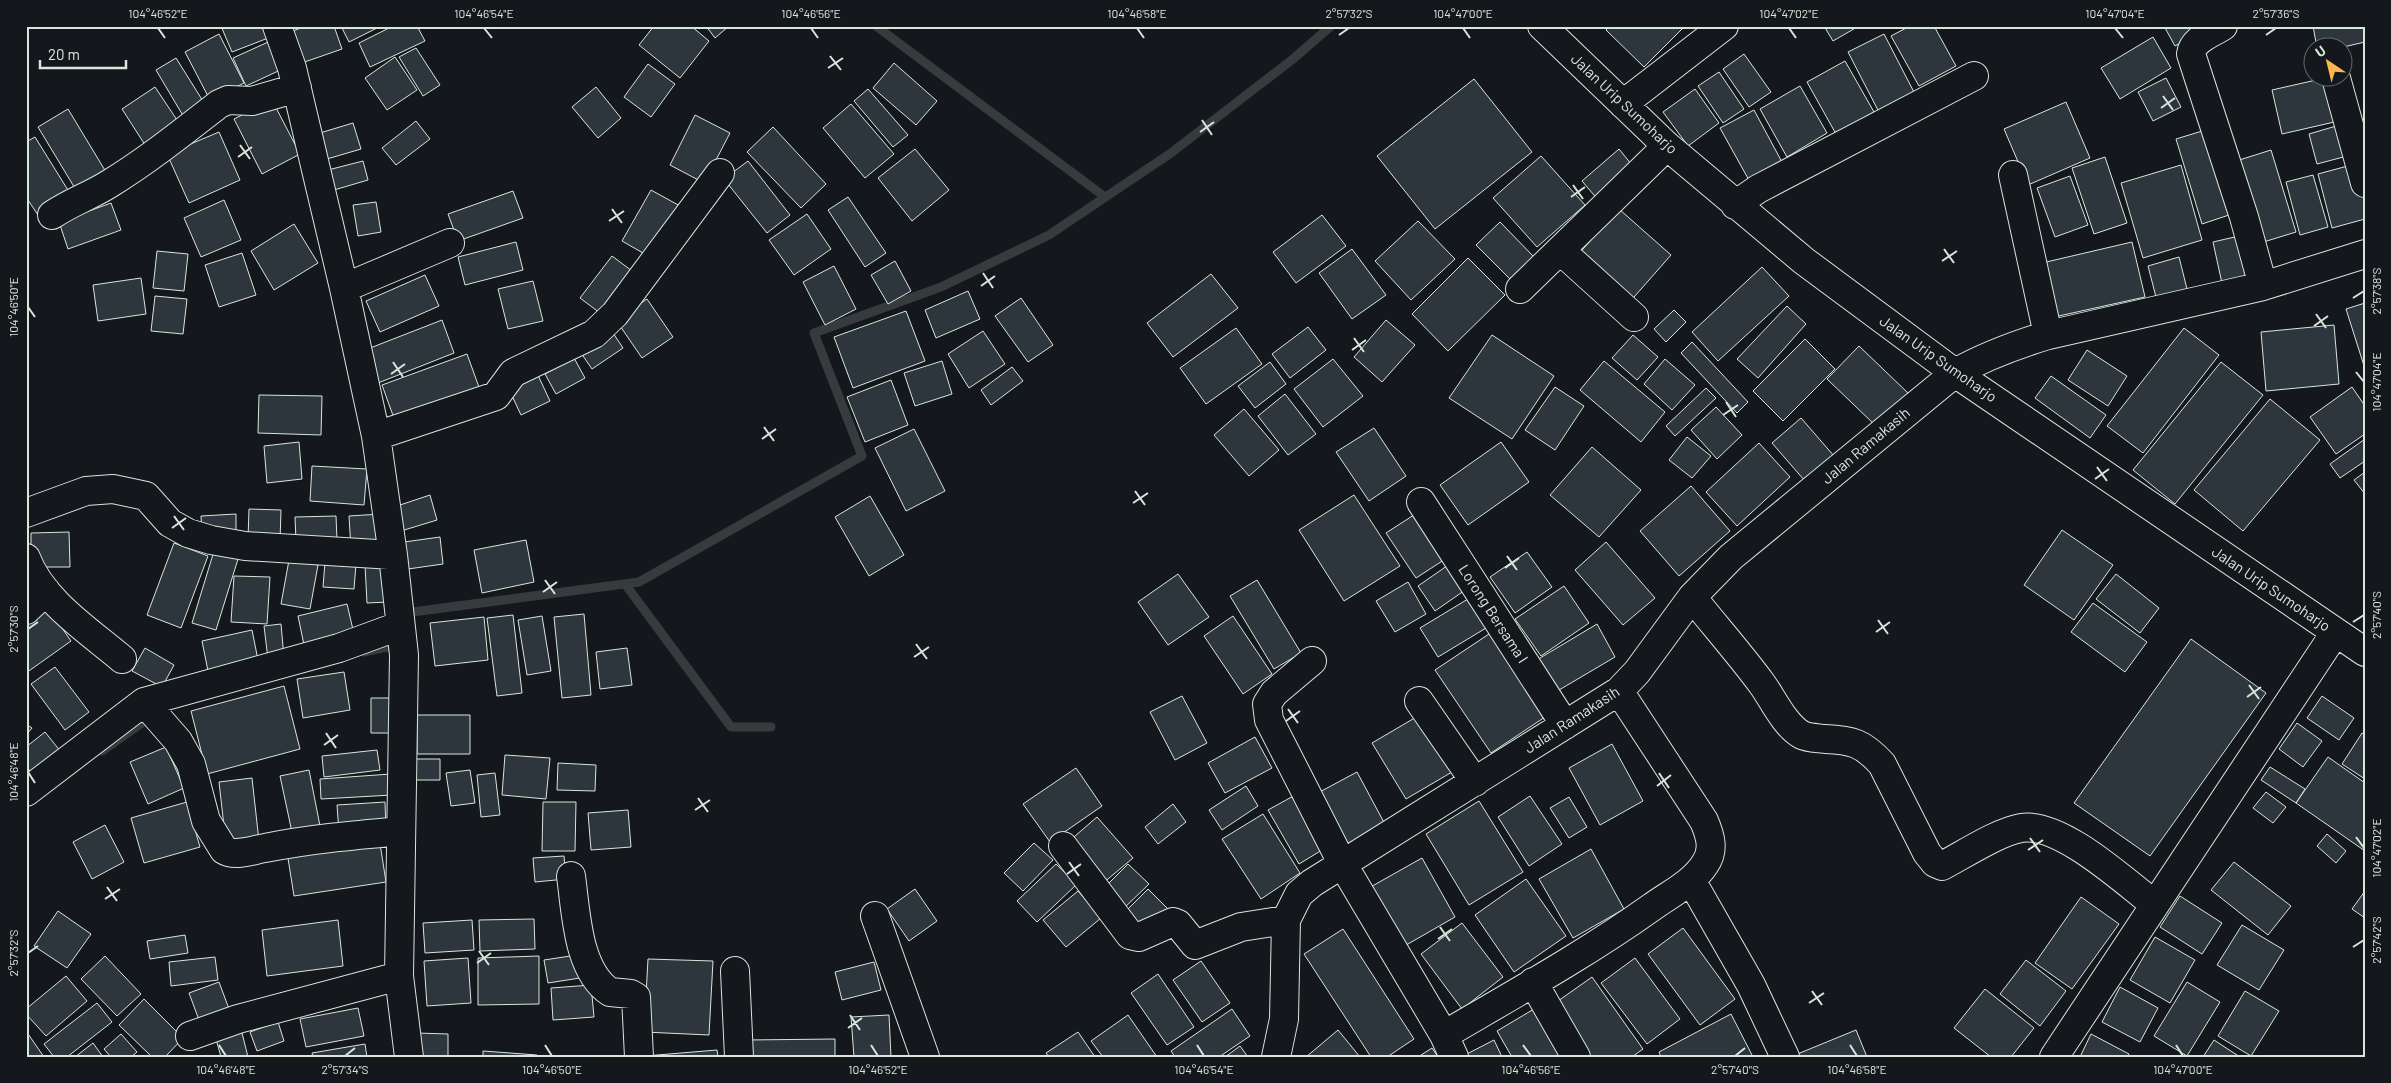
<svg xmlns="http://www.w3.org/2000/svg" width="2391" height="1083" viewBox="0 0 2391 1083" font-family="Barlow,sans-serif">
<rect width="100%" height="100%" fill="#14181c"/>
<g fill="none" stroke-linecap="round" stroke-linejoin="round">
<path stroke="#363b3e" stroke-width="9" d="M876,26L1105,197
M625,584L731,727H771
M405,616V613L639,582L862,456L814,333L941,287L1049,235L1171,153L1293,59L1331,26
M364,652L400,644
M102,751L153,715"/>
</g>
<path fill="#2c363c" stroke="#d8e6dc" d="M221,26H272L276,35L232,52Z
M306,26H334L342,49L296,65L285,34Z
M341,26H381L349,42Z
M393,26H417L425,41L370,67L359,43Z
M654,26H691L709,41L680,78L639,45Z
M706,26H729L715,38Z
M1610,26H1684V27L1644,67L1606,30Z
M1824,26H1859L1833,41Z
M1910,26H1934L1956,66L1919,86L1891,36Z
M2164,26H2193L2197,34L2175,46Z
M2313,26H2365V42L2339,48H2317Z
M219,34L244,83L210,100L185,52Z
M1884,34L1917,98L1881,116L1848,52Z
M2153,37L2171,68L2120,99L2101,68Z
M277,38L289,66L246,86L233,58Z
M416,48L440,85L423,96L399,57Z
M1744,54L1771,92L1749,107L1723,69Z
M395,57L417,90L387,110L365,78Z
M176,58L206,106L185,119L156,70Z
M1845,61L1874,112L1836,134L1807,82Z
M894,63L937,101L916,125L873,88Z
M648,64L675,84L651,117L624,97Z
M1719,72L1744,109L1723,123L1698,86Z
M2166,78L2181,107L2153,121L2138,92Z
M2325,78L2343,120L2282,134L2272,90Z
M1474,79L1532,152L1435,229L1377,156Z
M1800,86L1827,133L1787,157L1760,109Z
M155,87L181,126L147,148L122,109Z
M596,87L621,118L598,138L572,107Z
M868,89L908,135L893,147L854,101Z
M1695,89L1719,123L1688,146L1663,112Z
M272,100L300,154L262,174L234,119Z
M2066,102L2090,158L2028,185L2004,129Z
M851,104L894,154L865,178L823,128Z
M68,109L109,177L79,195L38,127Z
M1754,110L1783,164L1750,182L1720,128Z
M695,115L730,133L704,183L670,165Z
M416,121L430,139L396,165L382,148Z
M353,123L361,149L327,159L320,133Z
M2343,124L2351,155L2317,164L2309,134Z
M773,127L826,184L801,208L747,152Z
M2212,128L2238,212L2202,224L2176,139Z
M219,132L240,180L189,203L167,154Z
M35,137L71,195L38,215L26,197V142Z
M915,149L949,190L912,221L878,178Z
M1619,149L1636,170L1599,201L1582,181Z
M2271,150L2296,232L2257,244L2233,162Z
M1541,156L1585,205L1537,247L1493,198Z
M2105,157L2127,223L2094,234L2072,168Z
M363,161L368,180L334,190L328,170Z
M748,161L790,215L767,233L724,179Z
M2355,164L2365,202V219L2332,228L2318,174Z
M2181,165L2202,240L2143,258L2121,183Z
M2313,175L2328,227L2300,235L2286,182Z
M2070,176L2088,225L2055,237L2037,188Z
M651,190L680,206L650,257L622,241Z
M513,191L523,218L458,241L448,214Z
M848,197L886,253L865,267L828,210Z
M224,200L241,240L201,257L184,218Z
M376,202L381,232L358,236L353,205Z
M111,203L121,230L68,249L59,222Z
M1619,209L1671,255L1627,305L1574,259Z
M807,214L831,249L794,275L769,240Z
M1322,215L1346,246L1296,283L1273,252Z
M1418,221L1455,259L1411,300L1375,261Z
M1500,222L1535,258L1512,281L1476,245Z
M294,224L318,263L274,290L251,251Z
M2239,236L2250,282L2223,288L2213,242Z
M516,242L523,270L465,285L458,257Z
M2132,242L2145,297L2054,317L2042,263Z
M1352,249L1386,295L1352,319L1319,273Z
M157,251L188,254L184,291L153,288Z
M242,253L256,295L219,307L205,265Z
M612,256L632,271L600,313L580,298Z
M2179,257L2187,289L2156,297L2148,266Z
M1468,258L1505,295L1448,351L1412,314Z
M895,261L911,291L888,304L871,275Z
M834,266L856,309L825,325L803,282Z
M1762,267L1789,296L1718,361L1692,332Z
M1211,274L1238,308L1173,357L1147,323Z
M425,275L439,306L380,332L366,301Z
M141,278L146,314L98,321L93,285Z
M533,281L543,321L508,329L498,289Z
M968,291L980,319L936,338L925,310Z
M155,296L187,299L183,334L151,331Z
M1021,298L1053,345L1028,362L995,316Z
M647,299L673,337L642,358L616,320Z
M2365,303V369L2346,309Z
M1787,306L1806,324L1758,378L1737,359Z
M1674,310L1686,322L1666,342L1654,329Z
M906,311L925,361L853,388L834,337Z
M442,320L454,353L378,383L365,350Z
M1386,320L1415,345L1382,382L1354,357Z
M2334,325L2339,384L2266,391L2261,332Z
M1308,327L1326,350L1290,378L1272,354Z
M1236,328L1262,364L1206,404L1180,368Z
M2184,328L2219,355L2143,453L2107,426Z
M983,331L1005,364L969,388L948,354Z
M613,333L623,348L592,369L581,353Z
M1492,335L1554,376L1512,439L1449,398Z
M1633,335L1658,357L1637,380L1612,358Z
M1805,339L1835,369L1783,421L1753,391Z
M1692,342L1748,402L1737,413L1681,353Z
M1859,346L1908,393L1876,426L1827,379Z
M2087,350L2127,376L2108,406L2068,380Z
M467,354L480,390L395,421L382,385Z
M574,358L585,378L556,394L545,374Z
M1333,359L1363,396L1323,427L1294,389Z
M1665,359L1695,385L1672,410L1644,384Z
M942,361L952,394L915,406L904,373Z
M1604,361L1665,412L1641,442L1580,390Z
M1270,362L1286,384L1255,408L1238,386Z
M2221,362L2263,395L2175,504L2133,470Z
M1012,367L1023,381L991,405L981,390Z
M536,371L550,401L521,415L507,385Z
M2051,376L2106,415L2090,438L2035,398Z
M891,380L908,425L865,442L847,397Z
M1555,387L1584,406L1555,450L1525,430Z
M2352,387L2365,406V434L2336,454L2310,417Z
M1706,388L1716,398L1675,436L1666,426Z
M1285,394L1316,434L1288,455L1258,416Z
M259,395L322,396L321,435L258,433Z
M2270,399L2320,440L2243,531L2194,490Z
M1716,407L1742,435L1717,459L1691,430Z
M1244,409L1279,450L1249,476L1214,435Z
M1801,418L1834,456L1805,481L1772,443Z
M1374,428L1406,476L1369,501L1336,452Z
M914,429L945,491L906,511L875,448Z
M1687,437L1711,456L1692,478L1669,460Z
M2365,439V461L2340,478L2330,464Z
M299,442L302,479L267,483L264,446Z
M1501,442L1529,482L1468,525L1440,485Z
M1759,443L1790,477L1737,526L1706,492Z
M1592,447L1641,490L1599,537L1550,495Z
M312,466L367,469L364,505L310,501Z
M2365,472V494L2354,480Z
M1691,486L1730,531L1679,576L1640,531Z
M430,495L437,520L401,531L394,507Z
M1354,495L1400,566L1344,601L1299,530Z
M870,496L904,555L869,576L835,517Z
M249,509L281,510L280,541L248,540Z
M1420,511L1450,556L1416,578L1386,533Z
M236,514V532L202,534L201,516Z
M381,514L383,547L351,549L349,516Z
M336,516L337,540L296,541L295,517Z
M2062,530L2113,565L2074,620L2024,585Z
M69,532L70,567H31V533Z
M440,537L443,564L401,570L397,543Z
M526,540L534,582L482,593L474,550Z
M1606,542L1655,598L1623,625L1575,570Z
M174,543L208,556L181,628L147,615Z
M214,551L238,559L216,630L192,623Z
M1527,552L1552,587L1515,613L1490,577Z
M289,560L318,565L310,609L281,604Z
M1454,561L1471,586L1435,611L1418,586Z
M325,562L356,564L354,589L323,587Z
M388,564L389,602L367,603L365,565Z
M1178,574L1209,617L1168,645L1138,602Z
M2116,574L2159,608L2140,633L2096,599Z
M234,576L270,577L267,624L231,622Z
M1257,580L1301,653L1274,669L1230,596Z
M1408,582L1426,614L1395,632L1376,601Z
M1564,586L1589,623L1541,656L1515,619Z
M1468,599L1486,628L1438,657L1420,628Z
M2093,603L2147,642L2125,672L2071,632Z
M347,604L354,634L304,645L298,616Z
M46,605L71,641L26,673V619Z
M584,614L591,695L562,698L554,617Z
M513,615L522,693L497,696L487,618Z
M542,616L551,671L527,675L518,620Z
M1233,616L1272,674L1243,694L1204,636Z
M484,617L488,660L435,666L430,623Z
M281,624L284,658L268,659L264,626Z
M1597,624L1615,657L1554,693L1535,661Z
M252,630L258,660L208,671L202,641Z
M1492,632L1548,715L1491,753L1435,670Z
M2191,639L2266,693L2150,856L2074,803Z
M145,648L174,665L162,687L132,671Z
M627,648L632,685L600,689L596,652Z
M55,667L89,712L65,730L31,684Z
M344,672L350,710L303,718L297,679Z
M284,686L300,749L207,774L191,711Z
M1182,696L1207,743L1175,760L1150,712Z
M2322,696L2354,718L2339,740L2307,718Z
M371,698H394V733H371Z
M417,715H470V754H417Z
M1418,716L1452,772L1406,799L1372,743Z
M2297,723L2322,741L2303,767L2279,749Z
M26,724L32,728L26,735Z
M45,732L65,757L37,780L26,766V747Z
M2362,733L2365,735V779L2342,764Z
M1255,737L1272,768L1225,793L1208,763Z
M1612,744L1643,801L1600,825L1569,768Z
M166,747L184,788L148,804L130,762Z
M377,750L380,770L324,777L322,756Z
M505,755L550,758L546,799L502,795Z
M2328,757L2365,783V851L2296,803Z
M407,759H440V780H407Z
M558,763L596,765L595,791L557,790Z
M2270,767L2305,789L2296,803L2261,780Z
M1076,768L1102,806L1050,842L1023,804Z
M309,770L321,831L293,837L280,776Z
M470,770L475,803L451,806L446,773Z
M1357,772L1387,828L1345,850L1316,794Z
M495,773L500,815L481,817L477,775Z
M391,774L392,795L321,799L320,779Z
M252,778L259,841L226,844L219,782Z
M1246,786L1258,806L1222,830L1209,810Z
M2266,792L2286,807L2273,823L2253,808Z
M1297,794L1327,847L1299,864L1268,810Z
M1530,796L1562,844L1529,866L1498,817Z
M1569,797L1587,827L1569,838L1550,808Z
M1479,801L1523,872L1469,905L1426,834Z
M187,802L200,847L144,863L131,818Z
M385,802L386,830L339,833L337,805Z
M543,802H576L575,851H542Z
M1173,804L1186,822L1158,844L1145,827Z
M628,810L631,847L591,850L588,813Z
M1263,814L1300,873L1261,899L1222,839Z
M1097,817L1133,858L1102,884L1067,843Z
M105,825L124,862L92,879L73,842Z
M2327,834L2346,851L2336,863L2317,846Z
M379,837L386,882L294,896L287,852Z
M1034,843L1053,860L1023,891L1004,873Z
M1591,849L1624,909L1573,938L1539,879Z
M564,856L566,879L535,882L533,858Z
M1422,858L1455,917L1401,948L1367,889Z
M2234,862L2291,906L2268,935L2211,890Z
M1056,864L1077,884L1037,922L1017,901Z
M1128,864L1149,884L1120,912L1100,892Z
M1526,879L1566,936L1514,972L1475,915Z
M915,889L937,921L909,941L887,909Z
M1148,889L1168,909L1144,932L1125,912Z
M1078,891L1101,918L1066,947L1043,920Z
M2365,891V918L2352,909Z
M2180,896L2222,923L2202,954L2160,927Z
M2081,897L2119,924L2072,989L2035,963Z
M58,911L91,934L67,968L34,946Z
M534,919L535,949L480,951L479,920Z
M338,920L343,966L267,976L262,930Z
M472,920L474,950L425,953L423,923Z
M1462,923L1503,977L1462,1009L1421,954Z
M2242,925L2284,950L2259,990L2217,965Z
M1683,928L1735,999L1700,1025L1648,954Z
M1343,929L1414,1039L1387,1057H1371L1304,954Z
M185,935L188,953L150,959L147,941Z
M2155,937L2195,960L2170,1003L2130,980Z
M577,955L580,978L548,983L544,960Z
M105,956L141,994L117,1016L81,979Z
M539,956V1004L478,1005V958Z
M215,957L218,980L171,986L169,962Z
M468,958L471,1003L427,1006L424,961Z
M1635,958L1680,1019L1647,1044L1601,983Z
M648,959L713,961L709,1035L644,1032Z
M2026,960L2066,991L2040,1026L2000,994Z
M1201,961L1230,1003L1202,1022L1173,980Z
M874,962L881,990L842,1000L835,972Z
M1158,974L1194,1027L1167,1045L1131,993Z
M66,976L87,1001L46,1036L26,1014V1009Z
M1592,977L1643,1049L1632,1057H1588L1551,1006Z
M219,982L232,1017L202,1028L189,993Z
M2187,982L2220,1002L2187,1056L2154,1036Z
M591,985L594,1017L553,1020L551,988Z
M2120,987L2158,1008L2140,1042L2102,1022Z
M1985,989L2034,1028L2011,1057H1991L1954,1028Z
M2245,991L2279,1011L2251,1056L2218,1036Z
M144,999L183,1038L165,1057H152L119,1025Z
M97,1003L112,1022L67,1057H54L44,1044Z
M358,1008L364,1036L306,1047L300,1019Z
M1232,1009L1250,1036L1219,1057H1175L1171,1051Z
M1534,1009L1561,1057H1512L1497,1031Z
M1731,1014L1753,1057H1661L1659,1052Z
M889,1015L891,1057H854L851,1017Z
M1128,1015L1157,1057H1103L1091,1041Z
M278,1022L284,1041L257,1051L250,1032Z
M1338,1030L1360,1057H1306Z
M1856,1030L1867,1057H1796L1795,1055Z
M26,1031L44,1057H26Z
M1078,1032L1095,1057H1049L1046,1053Z
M242,1033L248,1057H221L216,1039Z
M417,1033L448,1034V1057H416Z
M121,1034L137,1052L131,1057H111L104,1049Z
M2091,1034L2129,1054L2128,1057H2080Z
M835,1039V1057H747V1040Z
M1494,1040L1502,1057H1461Z
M2214,1040L2240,1057H2203Z
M93,1043L103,1057H75Z
M365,1044L367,1057H313L312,1053Z
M1240,1046L1248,1057H1225Z
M1432,1048L1438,1057H1418Z
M717,1050L718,1057H645V1056Z
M483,1051L537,1055V1057H483Z"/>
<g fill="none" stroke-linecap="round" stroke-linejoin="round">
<defs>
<path id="minor" d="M277,26L292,68L344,288L376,436L393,555L404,655L399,976L409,1057
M1542,26L1667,146L1804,261L1955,373L2365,652
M2223,26C2211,34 2193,39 2191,54L2244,217L2263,286
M2336,78L2365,183
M1623,104L1724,26
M2013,175L2048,335
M1735,205L1758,189L1974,76
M52,215C71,202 90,196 109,184C148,160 183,132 219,104L228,100L252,101L297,88
M1560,250L1634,317
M344,288L450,243
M1520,289L1667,146
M376,436L496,396L513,373L594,334L615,314L720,173
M1421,502L1565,725
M26,513L86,491L113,489L146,496L170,523L188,533L211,540L245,546L393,555
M26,558C42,601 89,631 122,659
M1692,597C1715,626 1740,654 1762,684C1773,699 1785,726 1802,735C1808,738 1818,738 1825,739C1852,740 1863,743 1882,764L1927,853L1935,863L1942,866C1963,855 1998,832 2021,828C2059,821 2123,880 2154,904
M26,610L46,591
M1312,661L1274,693L1267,704L1269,720L1342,863L1444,1035L1454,1057
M1419,701L1475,782
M144,702L178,741L191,764L206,821L224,850C235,857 253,850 265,848C310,839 356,835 401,831
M26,792L144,702L339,648L399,626
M1063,846L1130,935L1139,937L1173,922L1178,924L1195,945L1241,927L1286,920
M571,876C576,911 577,970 610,992L631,994L636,997L639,1057
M1691,880L1751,985L1785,1057
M875,916L925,1057
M735,971L739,1057
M1533,982L1576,1057
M1444,1035C1514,994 1586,954 1652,907C1670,894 1693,883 1705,864C1715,850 1710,835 1704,821L1619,691
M190,1036L238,1019L399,976
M1276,1057L1284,1019L1286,920L1299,894L1312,883L1619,691L1637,672L1692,597L1731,557L1955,373C1985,356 2015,345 2048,335L2263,286L2365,254
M2054,1057L2335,633"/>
</defs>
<use href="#minor" stroke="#d8e6dc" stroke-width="30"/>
<use href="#minor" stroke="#14181c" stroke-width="28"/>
</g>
<path fill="none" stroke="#d8e6dc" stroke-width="2" d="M158,28L165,38M484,28L492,38M811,28L818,38M1137,28L1144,38M1463,28L1470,38M1789,28L1796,38M2115,28L2123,38M1339,35L1349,28M2266,35L2276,28M830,56L841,70M828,68L843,58M2163,96L2173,110M2161,108L2175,98M1202,120L1212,135M1200,132L1214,122M240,145L250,159M238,157L252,147M1573,185L1583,199M1571,197L1585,187M612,209L622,223M609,221L624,211M1944,249L1954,263M1942,261L1957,251M983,273L993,288M981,286L995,276M2353,298L2364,291M28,307L35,317M2316,314L2326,328M2314,326L2328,316M1354,338L1364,352M1352,350L1366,340M393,362L403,377M2356,372L2364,382M391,374L405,364M1726,402L1736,417M1723,415L1738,405M764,427L774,441M762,439L776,429M2097,467L2107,481M2095,479L2109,469M1135,491L1145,505M1133,503L1148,493M174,516L184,530M172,528L186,518M1507,556L1517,570M1505,568L1519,558M545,580L555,594M543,592L557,582M1878,620L1888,634M2353,622L2364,615M28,629L38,622M1876,632L1890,622M916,644L927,659M914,657L929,647M2249,685L2259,699M2247,697L2261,687M1288,709L1298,723M1286,721L1300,711M326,733L336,748M324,745L338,735M28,772L35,783M1659,773L1669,788M1657,786L1671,775M698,798L708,812M695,810L710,800M2356,837L2364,848M2030,838L2040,852M2028,850L2043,840M1069,862L1079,876M1067,874L1081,864M107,887L117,901M105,899L120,889M1440,927L1450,941M1438,939L1452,929M2353,947L2364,940M479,951L489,965M28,953L38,946M477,963L491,953M1812,991L1822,1005M1809,1003L1824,993M850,1015L860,1030M848,1028L862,1018M219,1045L226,1056M545,1045L552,1056M871,1045L878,1056M1197,1045L1204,1056M1523,1045L1531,1056M1850,1045L1857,1056M2176,1045L2183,1056M345,1056L355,1048M1735,1056L1745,1048"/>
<g text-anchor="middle" stroke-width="4" stroke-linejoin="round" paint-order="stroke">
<g font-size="15" fill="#d8e6dc" stroke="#14181c">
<text transform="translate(1624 104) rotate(43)" y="5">Jalan Urip Sumoharjo</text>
<text transform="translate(1938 359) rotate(35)" y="5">Jalan Urip Sumoharjo</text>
<text transform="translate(1866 446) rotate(-40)" y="5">Jalan Ramakasih</text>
<text transform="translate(2271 589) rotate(34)" y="5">Jalan Urip Sumoharjo</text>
<text transform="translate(1493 614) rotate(57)" y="5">Lorong Bersama I</text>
<text transform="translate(1572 720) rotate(-33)" y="5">Jalan Ramakasih</text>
</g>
</g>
<rect width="2391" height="1083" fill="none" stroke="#14181c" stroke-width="55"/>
<g transform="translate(2328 62) rotate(325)"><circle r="24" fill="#14181c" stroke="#626a69"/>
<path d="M0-4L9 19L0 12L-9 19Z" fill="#ffb74d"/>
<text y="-8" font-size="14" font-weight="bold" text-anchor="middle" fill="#d8e6dc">U</text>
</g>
<path d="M40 60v8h86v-8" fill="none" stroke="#d8e6dc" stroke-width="2.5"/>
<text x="48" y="60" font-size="15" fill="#d8e6dc" stroke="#14181c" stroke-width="4" paint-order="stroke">20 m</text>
<rect x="28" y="28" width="2336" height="1028" fill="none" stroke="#d8e6dc" stroke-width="2"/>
<g font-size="12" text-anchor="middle" fill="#d8e6dc">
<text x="158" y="18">104°46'52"E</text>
<text x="484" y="18">104°46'54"E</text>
<text x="811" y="18">104°46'56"E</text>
<text x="1137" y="18">104°46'58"E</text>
<text x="1349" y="18">2°57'32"S</text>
<text x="1463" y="18">104°47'00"E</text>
<text x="1789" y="18">104°47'02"E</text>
<text x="2115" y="18">104°47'04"E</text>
<text x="2276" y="18">2°57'36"S</text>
<text transform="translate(2377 291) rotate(-90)" y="4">2°57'38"S</text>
<text transform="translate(14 307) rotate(-90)" y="4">104°46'50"E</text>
<text transform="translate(2377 382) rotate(-90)" y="4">104°47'04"E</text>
<text transform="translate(2377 615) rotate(-90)" y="4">2°57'40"S</text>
<text transform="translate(14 629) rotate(-90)" y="4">2°57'30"S</text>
<text transform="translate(14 772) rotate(-90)" y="4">104°46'48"E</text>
<text transform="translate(2377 848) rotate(-90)" y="4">104°47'02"E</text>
<text transform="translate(2377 940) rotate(-90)" y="4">2°57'42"S</text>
<text transform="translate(14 953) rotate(-90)" y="4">2°57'32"S</text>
<text x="226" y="1074">104°46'48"E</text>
<text x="345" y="1074">2°57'34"S</text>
<text x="552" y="1074">104°46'50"E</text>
<text x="878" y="1074">104°46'52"E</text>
<text x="1204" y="1074">104°46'54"E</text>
<text x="1531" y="1074">104°46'56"E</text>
<text x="1735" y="1074">2°57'40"S</text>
<text x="1857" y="1074">104°46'58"E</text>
<text x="2183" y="1074">104°47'00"E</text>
</g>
</svg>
